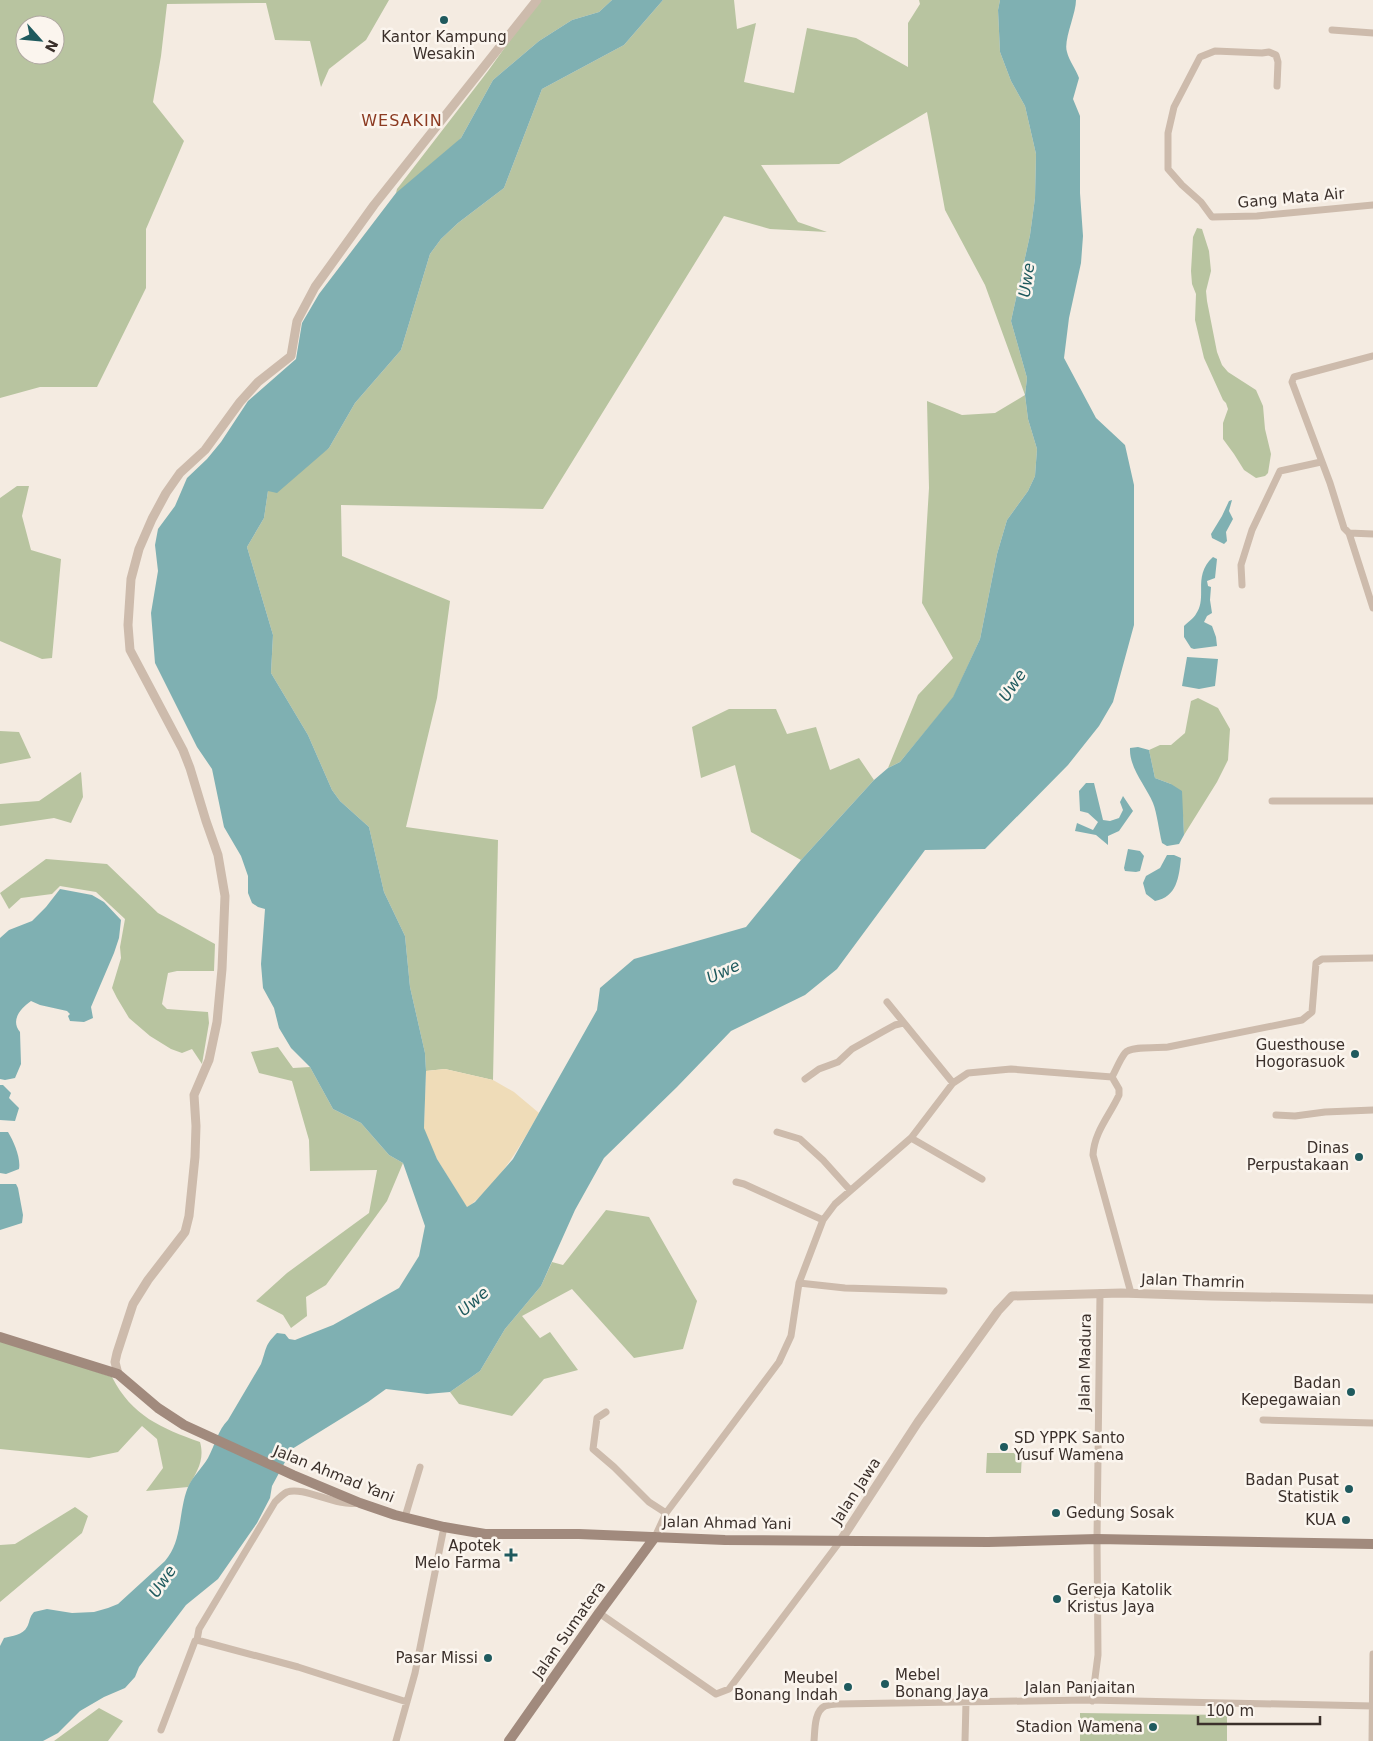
<svg xmlns="http://www.w3.org/2000/svg" width="1373" height="1741" viewBox="0 0 1373 1741" font-family="'DejaVu Sans',sans-serif">
<rect width="100%" height="100%" fill="#f4ebe1"/>
<path fill="#b8c4a0" fill-rule="evenodd" d="M0,0H389L366,40L329,69L321,87L310,41L275,40L266,3L167,4L161,56L153,102L184,141L146,229V288L97,387H40L0,398ZM25,25H55V55H25Z
M539,0H612L599,12L572,20L539,41L493,80L461,138L420,186L396,193L397,189L488,71Z
M663,0H734L737,29L756,23L744,82L794,93L807,28L856,38L908,67V23L920,4L919,0H1000L998,10L1000,52L1011,81L1025,106L1036,154L1035,198L1030,235L1011,321L1027,378L1025,395L1028,419L1037,449L1035,476L1028,491L1007,520L997,554L980,639L953,698L900,762L888,768L918,695L953,658L922,603L929,488L927,401L962,415L995,413L1025,395L985,285L945,210L927,112L839,164L761,165L798,222L827,232L770,229L724,216L543,509L341,505L342,556L450,601L437,698L406,827L498,840L493,1080L445,1069L426,1071L425,1053L410,987L405,936L384,892L369,827L340,801L332,790L308,735L271,673L273,635L247,547L264,518L268,491L329,448L355,403L401,350L430,254L441,239L458,223L504,188L542,89L624,45Z
M1197,228L1202,229L1209,251L1211,271L1206,291L1207,301L1217,352L1222,365L1228,372L1256,390L1263,406L1265,429L1271,454L1268,473L1265,476L1256,478L1244,470L1234,454L1223,439V423L1228,409L1226,403L1223,400L1204,358L1195,320L1196,294L1192,284L1191,271L1193,237Z
M17,486H29L22,516L31,550L61,559L52,658L42,659L0,641V498Z
M1198,698L1218,708L1230,729L1228,760L1217,782L1184,835L1183,816L1171,784L1155,778L1149,750L1160,745H1171L1185,733L1191,701Z
M729,709H776L787,734L816,727L830,770L859,758L874,780L801,860L751,832L735,765L701,778L692,727Z
M0,731L19,732L31,758L0,764Z
M81,772L83,797L71,823L54,818L0,826V804L39,801Z
M46,859L107,864L158,913L215,944L214,971H177L168,973L162,1004L167,1009L208,1012L209,1023L202,1064L192,1049L182,1053L171,1049L150,1036L129,1018L117,998L112,988L121,958L120,947L125,919L96,892L60,886L52,894L21,898L9,909L0,893Z
M278,1047L293,1068L310,1067L333,1109L361,1123L389,1155L403,1163L387,1201L326,1285L306,1297L307,1316L291,1328L283,1315L256,1301L287,1273L369,1213L377,1170L310,1171L309,1140L292,1081L259,1073L251,1052Z
M606,1210L649,1217L697,1301L683,1349L634,1358L572,1289L522,1316L540,1338L550,1332L578,1370L544,1379L512,1416L459,1404L450,1392L480,1371L505,1329L541,1286L552,1262L563,1265Z
M0,1340L112,1377C132,1416 161,1428 200,1442C205,1460 197,1472 188,1487L146,1491L163,1468L157,1439L142,1426L118,1452L89,1458L0,1449Z
M987,1453H1022L1021,1473H986Z
M75,1507L88,1516L82,1533L0,1602V1545L15,1544Z
M99,1708L123,1721L108,1741H54Z
M1080,1713L1227,1715V1741H1080Z"/>
<path fill="#efdcb8" d="M445,1069L493,1080L514,1092L539,1113C520,1147 499,1183 467,1208L437,1159L427,1138L424,1128L426,1071Z"/>
<path fill="#7fb0b2" d="M612,0H663L624,45L542,89L504,188L458,223L441,239L430,254L401,350L355,403L329,448L277,493L268,491L264,518L247,547L273,635L271,673L308,735L332,790L340,801L369,827L384,892L405,936L410,987L425,1053L426,1071L424,1128L437,1159L467,1207L475,1202L513,1159L597,1010L600,988L634,959L746,927L801,860L874,780L888,768L900,762L953,697L980,639L997,554L1007,520L1028,491L1035,476L1037,449L1028,419L1025,395L1027,378L1011,321L1030,235L1035,198L1036,154L1025,106L1011,81L1000,52L998,10L1000,0H1076C1076,14 1063,41 1067,52C1069,61 1076,69 1079,78L1073,99L1080,116V193L1083,236L1081,263L1069,318L1064,358L1096,418L1125,445L1134,485V625L1113,702L1099,726L1068,765L985,849L925,850L837,969L805,995L731,1031L677,1087L604,1158L575,1210L541,1286L505,1329L480,1371L450,1392L427,1394L386,1389L368,1402L292,1449L272,1486L270,1498L257,1523L218,1579L186,1605L139,1667L135,1677L125,1688L104,1697L80,1711L58,1733L43,1741H0V1646L4,1638C12,1636 23,1635 27,1627C30,1622 29,1617 34,1612L47,1609L72,1613L94,1612L108,1608L118,1604L165,1561C183,1540 178,1512 188,1487C193,1476 202,1468 208,1458C215,1445 218,1430 228,1420L261,1364C267,1348 264,1346 277,1333L285,1334L289,1339L295,1340L333,1325L399,1288L419,1256L425,1226L403,1163L389,1155L361,1123L333,1109L310,1067L291,1048L279,1028L274,1008L263,988L261,964L265,909L258,907L252,903L248,893V876L241,856L224,827L212,769L197,747L155,663L151,613L158,571L155,545L158,529L175,506L187,478L207,459L221,442L248,401L296,359L302,323L319,294L396,193L461,138L493,80L539,41L572,20L599,12Z
M1232,500L1229,511L1233,519L1226,532L1227,541L1224,544L1212,538L1211,534L1222,516L1229,501Z
M1213,557L1217,559L1215,578L1207,581L1208,586L1211,587L1210,600L1212,613L1207,616L1204,622L1212,626L1216,637L1217,646L1194,649L1191,648L1184,637V626C1188,622 1194,618 1196,614C1208,597 1192,576 1213,557Z
M1187,657L1218,659L1215,686L1199,689L1182,686Z
M1138,747L1149,750L1155,778L1171,784L1182,791L1184,835L1179,844L1167,846L1162,843C1159,831 1157,813 1153,803C1146,786 1129,768 1130,748Z
M1086,783H1094L1103,820L1110,821L1119,818L1123,810L1120,802L1123,796L1133,811L1119,831L1108,836V845L1096,835L1075,831L1077,823L1093,830L1098,822L1088,813L1080,811L1079,791Z
M1128,849L1140,851L1144,856L1140,871L1136,872L1125,871L1124,868Z
M1167,855H1174L1181,858C1179,877 1177,897 1155,901L1146,894L1143,883L1146,876L1160,868Z
M60,889L92,895L104,902L121,920L119,938L114,953L91,1007L93,1018L84,1022L70,1021L68,1016L70,1014L67,1011L40,1005L31,1001C21,1008 10,1020 20,1032L21,1064L15,1078L5,1080L0,1079V938L9,930L32,921L46,907Z
M0,1085H3L11,1093L9,1098L19,1108L15,1121L0,1120Z
M0,1132H8C14,1142 21,1158 19,1169L6,1174L0,1173Z
M0,1184H16L18,1188L23,1215L22,1223L0,1230Z"/>
<g fill="none" stroke-linecap="round" stroke-linejoin="round">
<path stroke="#cdbbac" stroke-width="7" d="M1332,30L1373,33
M1277,86L1278,62L1276,55L1269,52L1262,53L1215,51L1200,57L1174,107L1168,133V169L1182,185L1201,202L1212,217L1257,216L1373,205
M1373,356L1294,377L1292,382L1330,483L1344,528L1349,533L1373,608
M1349,533L1373,534
M1242,585L1241,565L1252,530L1280,471L1321,462
M1272,801H1373
M887,1002L953,1083
M1112,1077C1116,1070 1120,1059 1125,1053C1130,1046 1158,1048 1168,1047L1302,1020L1312,1012L1316,963L1322,959L1373,958
M1112,1077L1119,1089V1095C1110,1115 1094,1132 1093,1155L1131,1293
M805,1079L819,1069L838,1062L852,1049L884,1031L895,1025L903,1023
M1276,1115L1295,1116L1325,1112L1373,1110
M777,1132L800,1139L823,1160L850,1190
M911,1138L982,1179
M736,1182L744,1184L823,1220
M799,1283L845,1288L944,1291
M606,1412L597,1418L593,1449L614,1467L649,1502L666,1513
M1263,1420L1373,1423
M405,1517L420,1467
M655,1537L666,1513L779,1362L791,1336L799,1283L823,1220L835,1204L911,1138L953,1083L968,1073L1011,1069L1112,1077
M599,1613L716,1694L729,1689L841,1540
M197,1640L199,1629L275,1502C278,1499 283,1494 287,1492C304,1486 336,1507 357,1503
M1092,1701L1098,1655L1097,1539L1100,1293
M161,1730L195,1641L197,1640L298,1667L407,1702
M396,1741L415,1673L444,1527
M814,1741C815,1731 814,1711 825,1706C828,1705 833,1704 837,1704L1087,1700L1373,1706
M965,1741L966,1702
M1372,1741L1373,1654"/>
<path stroke="#cdbbac" stroke-width="9" d="M118,1374L115,1362L117,1353L133,1304L148,1280L185,1232L189,1216L195,1157L196,1126L194,1095L209,1060L217,1022L222,969L225,896L218,855L206,821L190,768L183,750L130,650L128,625L131,579L139,549L152,519L166,493L180,473L205,450L240,402L258,382L291,356L297,321L315,287L374,205L537,0
M841,1540L918,1422L998,1311L1012,1296L1121,1293L1211,1296L1373,1299"/>
<path stroke="#a18a7d" stroke-width="10" d="M0,1337L118,1374L158,1408L184,1425L293,1475L360,1503L395,1515L444,1527L485,1534H579L725,1540L988,1542L1097,1539L1373,1544
M509,1741L599,1613L655,1537"/>
</g>
<g fill="#1f5a5e" stroke="#fbf5ee" stroke-width="2">
<circle cx="444" cy="20" r="5"/>
<circle cx="1355" cy="1054" r="5"/>
<circle cx="1359" cy="1157" r="5"/>
<circle cx="1351" cy="1392" r="5"/>
<circle cx="1004" cy="1447" r="5"/>
<circle cx="1349" cy="1489" r="5"/>
<circle cx="1056" cy="1513" r="5"/>
<circle cx="1346" cy="1520" r="5"/>
<path d="M508.5 1547.5h5v5h5v5h-5v5h-5v-5h-5v-5h5z"/>
<circle cx="1057" cy="1599" r="5"/>
<circle cx="488" cy="1658" r="5"/>
<circle cx="885" cy="1684" r="5"/>
<circle cx="848" cy="1687" r="5"/>
<circle cx="1153" cy="1727" r="5"/>
</g>
<g text-anchor="middle" stroke-width="5" stroke-linejoin="round" paint-order="stroke">
<g font-size="15" fill="#3b302b" stroke="#fbf5ee" text-anchor="end">
<text x="444" y="42" text-anchor="middle">Kantor Kampung<tspan x="444" dy="17">Wesakin</tspan></text>
<text x="1345" y="1050">Guesthouse<tspan x="1345" dy="17">Hogorasuok</tspan></text>
<text x="1349" y="1153">Dinas<tspan x="1349" dy="17">Perpustakaan</tspan></text>
<text x="1341" y="1388">Badan<tspan x="1341" dy="17">Kepegawaian</tspan></text>
<text x="1014" y="1443" text-anchor="start">SD YPPK Santo<tspan x="1014" dy="17">Yusuf Wamena</tspan></text>
<text x="1339" y="1485">Badan Pusat<tspan x="1339" dy="17">Statistik</tspan></text>
<text x="1066" y="1518" text-anchor="start">Gedung Sosak</text>
<text x="1336" y="1525">KUA</text>
<text x="501" y="1551">Apotek<tspan x="501" dy="17">Melo Farma</tspan></text>
<text x="1067" y="1595" text-anchor="start">Gereja Katolik<tspan x="1067" dy="17">Kristus Jaya</tspan></text>
<text x="478" y="1663">Pasar Missi</text>
<text x="895" y="1680" text-anchor="start">Mebel<tspan x="895" dy="17">Bonang Jaya</tspan></text>
<text x="838" y="1683">Meubel<tspan x="838" dy="17">Bonang Indah</tspan></text>
<text x="1143" y="1732">Stadion Wamena</text>
</g>
<g font-size="15" fill="#3b302b" stroke="#fbf5ee">
<text transform="translate(1291 198) rotate(-5)" y="5">Gang Mata Air</text>
<text transform="translate(1193 1281) rotate(2)" y="5">Jalan Thamrin</text>
<text transform="translate(1085 1362) rotate(-89)" y="5">Jalan Madura</text>
<text transform="translate(334 1474) rotate(22)" y="5">Jalan Ahmad Yani</text>
<text transform="translate(856 1491) rotate(-57)" y="5">Jalan Jawa</text>
<text transform="translate(727 1523) rotate(1)" y="5">Jalan Ahmad Yani</text>
<text transform="translate(569 1630) rotate(-55)" y="5">Jalan Sumatera</text>
<text x="1080" y="1693">Jalan Panjaitan</text>
</g>
<g font-size="16" letter-spacing="1" fill="#8c3b22" stroke="#fbf5ee">
<text x="402" y="126">WESAKIN</text>
</g>
<g font-size="16" font-style="italic" fill="#1f5a5e" stroke="#fbf5ee">
<text transform="translate(1026 280) rotate(-82)" y="6">Uwe</text>
<text transform="translate(1012 685) rotate(-56)" y="6">Uwe</text>
<text transform="translate(723 971) rotate(-25)" y="6">Uwe</text>
<text transform="translate(473 1301) rotate(-41)" y="6">Uwe</text>
<text transform="translate(162 1581) rotate(-56)" y="6">Uwe</text>
</g>
</g>
<g transform="translate(40 40) rotate(117)"><circle r="24" fill="#fbf5ee" stroke="#aea6a0"/>
<path d="M0-4L9 19L0 12L-9 19Z" fill="#1f5a5e"/>
<text y="-8" font-size="14" font-weight="bold" text-anchor="middle" fill="#3b302b">N</text>
</g>
<path d="M1198 1716v8h122v-8" fill="none" stroke="#3b302b" stroke-width="2.5"/>
<text x="1206" y="1716" font-size="15" fill="#3b302b" stroke="#fbf5ee" stroke-width="4" paint-order="stroke">100 m</text>
</svg>
